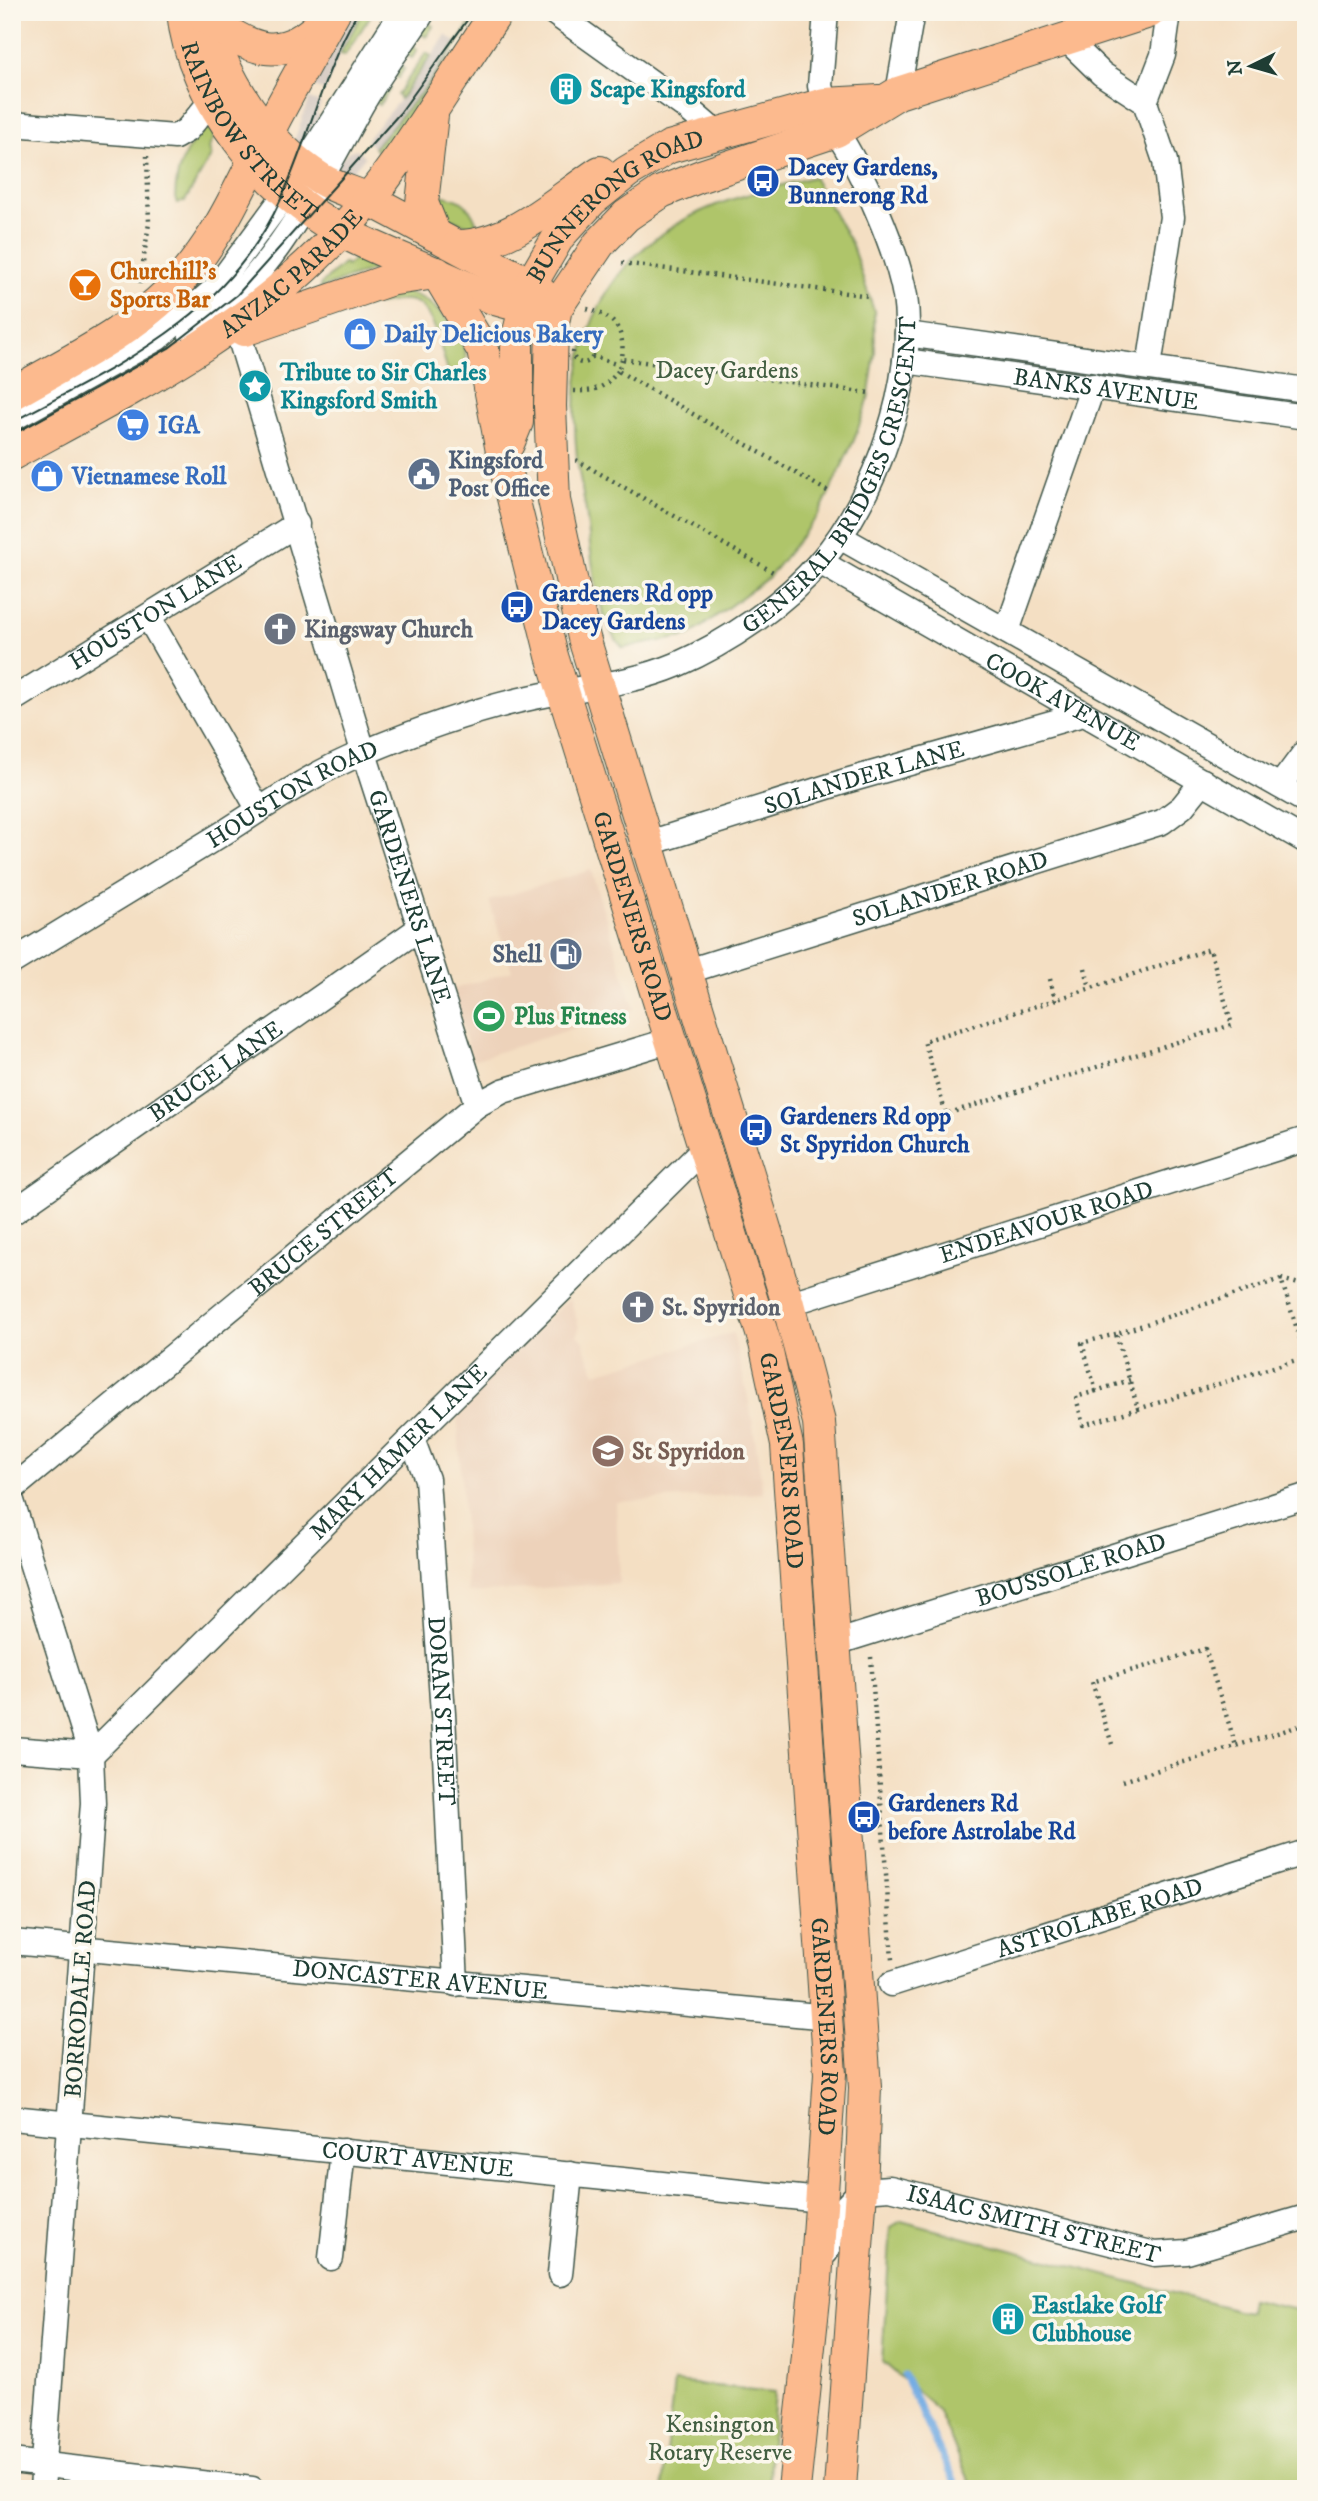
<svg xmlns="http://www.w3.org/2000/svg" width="1318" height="2501" viewBox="0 0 1318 2501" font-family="'IM FELL DW Pica',serif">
<rect width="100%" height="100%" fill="#fbf7ec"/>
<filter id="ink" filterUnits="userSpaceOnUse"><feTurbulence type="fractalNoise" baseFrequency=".0143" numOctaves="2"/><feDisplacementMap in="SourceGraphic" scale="14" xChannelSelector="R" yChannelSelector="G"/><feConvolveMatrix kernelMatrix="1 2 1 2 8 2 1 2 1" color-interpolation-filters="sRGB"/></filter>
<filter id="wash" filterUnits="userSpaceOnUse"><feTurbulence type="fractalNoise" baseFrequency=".00686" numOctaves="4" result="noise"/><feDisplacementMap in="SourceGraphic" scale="28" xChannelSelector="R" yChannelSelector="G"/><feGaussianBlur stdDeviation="1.57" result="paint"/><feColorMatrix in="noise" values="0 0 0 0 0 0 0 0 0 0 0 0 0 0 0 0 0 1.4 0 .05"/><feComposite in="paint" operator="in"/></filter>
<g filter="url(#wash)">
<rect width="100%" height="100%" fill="#f4dfc3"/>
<path fill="#edd2ba" d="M591,870L634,1009L473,1060L451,990L512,971L489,901Z
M570,1298L579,1327L577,1335L584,1341L585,1350L596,1373L733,1333L750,1406L763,1493L616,1502L619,1583L468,1593L457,1409Z"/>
<path fill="#cec1ba" d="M347,12H363L344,44L325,91L314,87Z
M446,35L457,43L426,87L374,148L366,140L415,81Z
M309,99L321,103L317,114L321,117L304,149L293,144Z
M357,149L365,157L348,176L335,165L349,151Z"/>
<path fill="#afc56a" stroke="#67814f" stroke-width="2" d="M363,12H373L345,55L340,54Z
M478,12L385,153L380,154L374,148L426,87Z
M428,23L433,26L426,37L420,33L411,46L417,50L412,58L406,55L399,64L404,69L398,78L392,75L385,86L390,89L379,105L372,100L412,37Z
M426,53L431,56L400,99L397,95Z
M209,124L215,135L209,147L211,156L185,201L177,203L175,198C176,166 186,146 209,124Z
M813,177L851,243L874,311L875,353L868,400L854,440L819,514L769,577L689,636L623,648C593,615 592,553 586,511C583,493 579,476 577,458C565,343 604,249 716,205C747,193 781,186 813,177Z
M428,194C458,196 471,201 479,231L440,214Z
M356,258L372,266V270L321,288L320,285L344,263L346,266Z
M400,291C427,296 436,308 454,327L436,331C418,285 402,303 364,306L361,301Z
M461,339L466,355L464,378L451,382L440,344Z
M901,2221L1237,2310L1249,2312L1251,2300L1306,2312V2489H973L938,2410L882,2361L891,2227Z
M674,2382L775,2392L768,2489H662Z"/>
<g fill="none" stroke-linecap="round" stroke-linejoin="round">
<path stroke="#73ace3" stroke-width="7" d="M904,2375L958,2489"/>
</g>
</g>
<g filter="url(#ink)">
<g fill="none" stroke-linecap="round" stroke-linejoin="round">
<defs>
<g id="minor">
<path d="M553,12L687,108L716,133"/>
<path d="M1066,39L1102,74L1145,102L1165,161L1172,217L1149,367"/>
<path d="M898,93L912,12"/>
<path d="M1145,102L1163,55L1169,12"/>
<path d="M825,104L820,86L826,12"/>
<path d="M12,124L175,137L187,130L213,99"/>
<path id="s1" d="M238,332L360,741L477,1105"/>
<path d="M907,334L1306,390"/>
<path d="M191,336C272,278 314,191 361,106C379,74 403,43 423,12"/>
<path id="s2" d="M905,361L1306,417"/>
<path d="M12,419L158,338L216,288L287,192L402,12"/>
<path d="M840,537L1306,801"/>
<path id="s3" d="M820,562L1306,841"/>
<path d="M153,625L259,810"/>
<path d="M1007,631L1093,386"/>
<path id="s4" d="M12,700L297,524"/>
<path d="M1280,786L1306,751"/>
<path id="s5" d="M646,844L846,781L1083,714"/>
<path id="s6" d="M12,962C83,919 154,875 225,832C269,804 314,772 363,753C417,730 477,709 534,697C581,687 631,684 676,665C729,642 783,605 821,561C876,498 917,379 905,296C897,249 862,171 836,131"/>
<path id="s7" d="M685,972L1162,822L1182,807L1203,781"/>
<path id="s8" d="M12,1213L420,928"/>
<path id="s9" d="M788,1304L1306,1139"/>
<path id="s10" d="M412,1439L427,1479L443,1714L456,1984"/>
<path id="s11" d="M12,1489L477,1105L503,1091L671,1040"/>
<path d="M12,1501L91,1755L93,1803L42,2489"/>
<path id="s12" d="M835,1643L1306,1496"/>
<path id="s13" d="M12,1749L91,1755L704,1149"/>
<path id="s14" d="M12,1942L829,2017"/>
<path id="s15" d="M891,1984L1306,1852"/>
<path id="s16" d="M12,2118L821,2200"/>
<path id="s17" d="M826,2252L838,2215L861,2190L890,2188L1155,2254L1187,2252L1306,2217"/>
<path d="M331,2258L343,2151"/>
<path d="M560,2274L570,2174"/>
<path d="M12,2461L252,2489"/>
</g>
<g id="major">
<path id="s18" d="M183,12C191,97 268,194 343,232C371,247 401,258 430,271C473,289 497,306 545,308"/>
<path d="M205,12C222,78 263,143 321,179C337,189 354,192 370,200C424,228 477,259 531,284L546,298"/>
<path d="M206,17C249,49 280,66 323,22"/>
<path d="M432,115L422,203L435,235"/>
<path d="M458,246C512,245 556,201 600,172"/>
<path id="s19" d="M437,273L483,350L503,457L552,656L765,1343L787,1445L830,2074L816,2280L794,2489"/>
<path d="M244,330L389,280L435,273"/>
<path d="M12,394C65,363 125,335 169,292C217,244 237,193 267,134C288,93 311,53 334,12"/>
<path id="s20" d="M508,444L517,422V340L531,284L559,236L592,200L627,172L669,147L825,104L879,101"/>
<path id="s21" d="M12,454C129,390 248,332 340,232C401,167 446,86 497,12"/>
<path d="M840,2489L861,2190L865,2087L819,1422L788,1304L584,638L554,500L550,406L552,327L556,308L599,244L626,216L661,192L701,176L836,131L898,93L1149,12"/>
</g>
</defs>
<use href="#minor" stroke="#3f5549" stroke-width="27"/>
<use href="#major" stroke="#3f5549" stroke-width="34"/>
<path stroke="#3f5549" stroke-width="4.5" stroke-dasharray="2 5" stroke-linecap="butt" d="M622,263L869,296
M140,283L149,223L147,156
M587,309C615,316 625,330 622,359L869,393
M573 353a10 10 0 1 1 20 0a10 10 0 1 1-20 0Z
M592,356L619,365
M622,359L618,371L829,492
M574,391C595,392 605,388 618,371
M576,460L773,572
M1085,968L1090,988
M1050,979L1055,1000L924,1041L946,1114L1232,1025L1210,949L1055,1000
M1281,1279L1306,1286
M1116,1334L1082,1343L1096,1391L1130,1380
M1096,1391L1076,1397L1083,1425L1138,1409L1116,1334L1281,1279L1306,1357
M1138,1409L1306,1357
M871,1657L892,1960
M1112,1744L1092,1682L1205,1649L1236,1746
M1123,1781L1306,1724"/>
<use href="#minor" stroke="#fff" stroke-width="24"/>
<use href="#major" stroke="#fcba8e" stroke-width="32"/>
<path stroke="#1f3d34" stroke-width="2" d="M12,422C120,364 227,318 281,199C309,138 323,71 358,12
M12,435L169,348L237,295L400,113L473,12"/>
</g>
</g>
<defs>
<symbol id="building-disc" viewBox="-11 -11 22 22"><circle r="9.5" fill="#0f9aa8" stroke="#fbf7ec"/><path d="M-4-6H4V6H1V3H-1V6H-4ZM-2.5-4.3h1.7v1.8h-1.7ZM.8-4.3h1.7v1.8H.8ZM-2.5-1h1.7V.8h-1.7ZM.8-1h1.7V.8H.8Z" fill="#fff"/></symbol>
<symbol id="bus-disc" viewBox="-11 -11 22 22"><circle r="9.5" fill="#1a4fb4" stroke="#fbf7ec"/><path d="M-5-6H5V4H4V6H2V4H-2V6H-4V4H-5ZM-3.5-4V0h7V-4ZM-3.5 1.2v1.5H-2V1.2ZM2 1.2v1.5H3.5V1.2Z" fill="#fff"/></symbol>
<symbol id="bar-disc" viewBox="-11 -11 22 22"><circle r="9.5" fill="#e8710a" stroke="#fbf7ec"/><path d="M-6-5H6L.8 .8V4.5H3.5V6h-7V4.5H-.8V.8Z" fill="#fff"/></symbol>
<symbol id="shop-disc" viewBox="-11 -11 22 22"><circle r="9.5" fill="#3f7fe0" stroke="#fbf7ec"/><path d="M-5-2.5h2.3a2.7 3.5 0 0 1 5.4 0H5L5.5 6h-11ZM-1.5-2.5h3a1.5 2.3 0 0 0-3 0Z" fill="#fff"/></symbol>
<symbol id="sight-disc" viewBox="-11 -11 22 22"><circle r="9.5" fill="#0f9aa8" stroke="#fbf7ec"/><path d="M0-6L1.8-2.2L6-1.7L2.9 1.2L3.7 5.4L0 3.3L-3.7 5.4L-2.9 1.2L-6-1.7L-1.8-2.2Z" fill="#fff"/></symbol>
<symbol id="supermarket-disc" viewBox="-11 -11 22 22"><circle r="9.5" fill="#3f7fe0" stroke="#fbf7ec"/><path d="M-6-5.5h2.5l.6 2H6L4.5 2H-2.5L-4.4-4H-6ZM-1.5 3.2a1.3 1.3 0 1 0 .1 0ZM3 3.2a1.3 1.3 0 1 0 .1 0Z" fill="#fff"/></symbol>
<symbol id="civic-disc" viewBox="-11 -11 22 22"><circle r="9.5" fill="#5c6f8a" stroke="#fbf7ec"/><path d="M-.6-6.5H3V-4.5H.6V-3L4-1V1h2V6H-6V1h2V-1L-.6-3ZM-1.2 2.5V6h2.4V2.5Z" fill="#fff"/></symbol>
<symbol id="church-disc" viewBox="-11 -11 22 22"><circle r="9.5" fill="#6b7280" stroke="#fbf7ec"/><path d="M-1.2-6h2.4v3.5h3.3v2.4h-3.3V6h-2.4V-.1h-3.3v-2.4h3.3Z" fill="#fff"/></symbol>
<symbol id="fuel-disc" viewBox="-11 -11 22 22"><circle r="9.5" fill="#5c6f8a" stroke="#fbf7ec"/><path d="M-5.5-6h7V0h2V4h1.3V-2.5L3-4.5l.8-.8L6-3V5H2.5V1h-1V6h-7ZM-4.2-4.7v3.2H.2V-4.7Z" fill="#fff"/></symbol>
<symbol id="stadium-disc" viewBox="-11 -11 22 22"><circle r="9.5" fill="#2e9e5b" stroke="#fbf7ec"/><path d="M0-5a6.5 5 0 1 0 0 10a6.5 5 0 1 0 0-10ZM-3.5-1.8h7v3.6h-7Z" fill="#fff"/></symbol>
<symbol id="school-disc" viewBox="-11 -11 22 22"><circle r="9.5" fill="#8d6e63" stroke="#fbf7ec"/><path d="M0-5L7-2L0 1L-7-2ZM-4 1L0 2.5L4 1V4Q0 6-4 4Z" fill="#fff"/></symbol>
</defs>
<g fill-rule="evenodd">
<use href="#building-disc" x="547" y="70" width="38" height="38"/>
<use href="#bus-disc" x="744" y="162" width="38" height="38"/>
<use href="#bar-disc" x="66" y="266" width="38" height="38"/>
<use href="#shop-disc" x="341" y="315" width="38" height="38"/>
<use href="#sight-disc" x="236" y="367" width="38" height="38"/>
<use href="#supermarket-disc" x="114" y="406" width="38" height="38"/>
<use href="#civic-disc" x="405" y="455" width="38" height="38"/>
<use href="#shop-disc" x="28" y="457" width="38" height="38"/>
<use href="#bus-disc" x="498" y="588" width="38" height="38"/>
<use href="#church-disc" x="261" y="610" width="38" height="38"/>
<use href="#fuel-disc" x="547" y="935" width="38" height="38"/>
<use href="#stadium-disc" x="470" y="997" width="38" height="38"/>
<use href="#bus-disc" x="737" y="1111" width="38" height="38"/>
<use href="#church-disc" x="619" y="1288" width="38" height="38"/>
<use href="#school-disc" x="589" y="1432" width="38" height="38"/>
<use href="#bus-disc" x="845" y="1798" width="38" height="38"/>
<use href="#building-disc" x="989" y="2300" width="38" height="38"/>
</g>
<g text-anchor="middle" stroke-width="7" stroke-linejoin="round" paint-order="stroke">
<g font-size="24" font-weight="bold" fill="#0d838f" stroke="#fbf7ec" text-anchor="start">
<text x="590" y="97">Scape Kingsford</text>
<text x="280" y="380">Tribute to Sir Charles<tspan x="280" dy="28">Kingsford Smith</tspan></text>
<text x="1032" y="2313">Eastlake Golf<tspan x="1032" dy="28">Clubhouse</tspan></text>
</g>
<g font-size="24" fill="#1f3d34" stroke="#fbf7ec">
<text dy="8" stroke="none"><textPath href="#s18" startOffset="140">RAINBOW STREET</textPath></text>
<text dy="8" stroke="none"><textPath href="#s20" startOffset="282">BUNNERONG ROAD</textPath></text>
<text dy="8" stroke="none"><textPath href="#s21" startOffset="334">ANZAC PARADE</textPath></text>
<text dy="8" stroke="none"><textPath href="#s2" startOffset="203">BANKS AVENUE</textPath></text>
<text dy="8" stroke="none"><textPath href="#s6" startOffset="996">GENERAL BRIDGES CRESCENT</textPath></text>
<text dy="8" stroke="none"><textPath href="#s4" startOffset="168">HOUSTON LANE</textPath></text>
<text dy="8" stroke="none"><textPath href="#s3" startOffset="280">COOK AVENUE</textPath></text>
<text dy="8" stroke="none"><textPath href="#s5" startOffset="228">SOLANDER LANE</textPath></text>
<text dy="8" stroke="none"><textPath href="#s6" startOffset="327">HOUSTON ROAD</textPath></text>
<text dy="8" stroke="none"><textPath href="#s7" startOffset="278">SOLANDER ROAD</textPath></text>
<text dy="8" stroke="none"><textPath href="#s1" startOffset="590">GARDENERS LANE</textPath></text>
<text dy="8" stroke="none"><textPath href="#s19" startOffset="676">GARDENERS ROAD</textPath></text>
<text dy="8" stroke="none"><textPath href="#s8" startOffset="248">BRUCE LANE</textPath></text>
<text dy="8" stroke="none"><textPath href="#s9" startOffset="271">ENDEAVOUR ROAD</textPath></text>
<text dy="8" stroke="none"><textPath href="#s11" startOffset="404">BRUCE STREET</textPath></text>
<text dy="8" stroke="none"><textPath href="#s13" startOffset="511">MARY HAMER LANE</textPath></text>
<text dy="8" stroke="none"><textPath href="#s19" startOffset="1242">GARDENERS ROAD</textPath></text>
<text dy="8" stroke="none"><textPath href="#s12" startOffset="247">BOUSSOLE ROAD</textPath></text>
<text dy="8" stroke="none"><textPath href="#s10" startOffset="275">DORAN STREET</textPath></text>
<text dy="8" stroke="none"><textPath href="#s15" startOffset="219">ASTROLABE ROAD</textPath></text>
<text dy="8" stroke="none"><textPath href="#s14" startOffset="410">DONCASTER AVENUE</textPath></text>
<text transform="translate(80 1989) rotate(-86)" y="8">BORRODALE ROAD</text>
<text dy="8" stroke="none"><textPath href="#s19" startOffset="1810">GARDENERS ROAD</textPath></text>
<text dy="8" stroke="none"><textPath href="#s16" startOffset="408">COURT AVENUE</textPath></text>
<text dy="8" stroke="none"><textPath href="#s17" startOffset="250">ISAAC SMITH STREET</textPath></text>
</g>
<g font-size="24" font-weight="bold" fill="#164399" stroke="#fbf7ec" text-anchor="start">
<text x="788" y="175">Dacey Gardens,<tspan x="788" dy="28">Bunnerong Rd</tspan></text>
<text x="542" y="601">Gardeners Rd opp<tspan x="542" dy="28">Dacey Gardens</tspan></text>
<text x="780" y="1124">Gardeners Rd opp<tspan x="780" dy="28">St Spyridon Church</tspan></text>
<text x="888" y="1811">Gardeners Rd<tspan x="888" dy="28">before Astrolabe Rd</tspan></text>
</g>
<g font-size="24" font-weight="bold" fill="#c56008" stroke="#fbf7ec" text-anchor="start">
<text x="110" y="279">Churchill's<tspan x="110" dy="28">Sports Bar</tspan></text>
</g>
<g font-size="24" font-weight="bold" fill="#366cbe" stroke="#fbf7ec" text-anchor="start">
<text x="384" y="342">Daily Delicious Bakery</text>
<text x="158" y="433">IGA</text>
<text x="72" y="484">Vietnamese Roll</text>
</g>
<g font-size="24" fill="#435f42" stroke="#fbf7ec">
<text x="727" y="378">Dacey Gardens</text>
<text x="720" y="2432">Kensington<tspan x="720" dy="28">Rotary Reserve</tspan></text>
</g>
<g font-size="24" font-weight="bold" fill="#4e5e75" stroke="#fbf7ec" text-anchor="start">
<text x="448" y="468">Kingsford<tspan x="448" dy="28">Post Office</tspan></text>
<text x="542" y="962" text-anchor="end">Shell</text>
</g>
<g font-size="24" font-weight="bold" fill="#5b616d" stroke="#fbf7ec" text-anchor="start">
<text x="304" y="637">Kingsway Church</text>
<text x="662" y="1315">St. Spyridon</text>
</g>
<g font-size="24" font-weight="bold" fill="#27864d" stroke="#fbf7ec" text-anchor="start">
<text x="514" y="1024">Plus Fitness</text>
</g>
<g font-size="24" font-weight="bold" fill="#785e54" stroke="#fbf7ec" text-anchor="start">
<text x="632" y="1459">St Spyridon</text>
</g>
</g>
<rect width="1318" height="2501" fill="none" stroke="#fbf7ec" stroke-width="42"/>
<g transform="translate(1251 66) rotate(265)" stroke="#fbf7ec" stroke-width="5" paint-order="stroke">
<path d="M0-5L12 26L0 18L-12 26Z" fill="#1f3d34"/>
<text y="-10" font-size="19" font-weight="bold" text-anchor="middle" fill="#1f3d34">N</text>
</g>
</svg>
